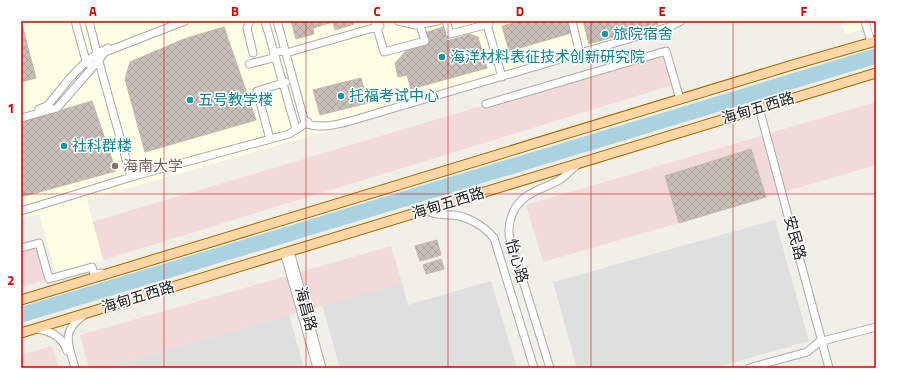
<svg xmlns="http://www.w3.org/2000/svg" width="897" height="389" viewBox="0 0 897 389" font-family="'Titillium Web','Noto Sans SC',sans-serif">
<defs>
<pattern id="building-cross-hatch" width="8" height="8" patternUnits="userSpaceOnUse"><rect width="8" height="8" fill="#c7bfb8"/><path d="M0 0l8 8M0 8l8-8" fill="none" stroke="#aba49e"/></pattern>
</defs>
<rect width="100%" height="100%" fill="#f2efe9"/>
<path fill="#e0dfdf" d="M775,220L809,341L714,368H577L553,282Z
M491,281L517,368H340L322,305L402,283L408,305Z
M289,315L304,368H103Z"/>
<path fill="#f2dad9" d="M666,51L676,84L103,260L92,222Z
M876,102V165L679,223L543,262L526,205Z
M39,243L49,279L21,287V248Z
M391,246L402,283L103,368H89L80,335Z
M52,346L59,368H21V355Z"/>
<path fill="#ffffe5" d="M21,21H686L668,30L420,105L87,200L103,260L56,273L39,214L21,219Z
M841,21H876V26L845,34Z"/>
<path fill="#aad3df" d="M876,48V64L21,323V307Z"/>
<path fill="url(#building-cross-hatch)" stroke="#c4b6ab" d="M21,21L36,78L21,82Z
M291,21H353L354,24L335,30L333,22L313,28L314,34L296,39Z
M521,21H568L571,33L509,51L502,26Z
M583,21H657L658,24L589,44Z
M224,27L256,120L145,152L125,79L130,62L184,39Z
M443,27L447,41L470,34L478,37L487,68L411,89L407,75L398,77L395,63L406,51L427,45L424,33Z
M361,78L368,103L320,115L313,90Z
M92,101L116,171L21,197V122Z
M751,149L766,197L679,223L665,176Z
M437,240L441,255L420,261L415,246Z
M441,259L444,269L426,274L423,265Z"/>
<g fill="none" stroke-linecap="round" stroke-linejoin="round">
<defs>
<path id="minor" d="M75,21L86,61L89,64
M89,21L102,73L131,177
M250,21L247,28L253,53
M265,21L296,129
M277,21L305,123C319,129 333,125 347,122L669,27L681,21
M375,21L384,52L425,41L420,25
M398,21L416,25L438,21
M446,21L450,34L489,24
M486,21L502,77
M572,21L580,54
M865,21L871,42
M873,21L876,32
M249,64L273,58L274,53L282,51L286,53L380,26
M486,104L666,51L680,99
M759,108L829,368
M39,109L47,106C65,85 82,59 108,48
M21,118L57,108L99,60L105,52L185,21
M270,139L257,91L286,82
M426,210C437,216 441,214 453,215C469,217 484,226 494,238L534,368
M21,211L138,175L289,134L308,122
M21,248L39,243L49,279L92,267L94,274L102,273
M290,251L322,368
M284,252L317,368
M37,329C50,331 63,337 67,351
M75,368C69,345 60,332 83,316
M550,368L510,239C508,231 509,223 512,215C520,192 543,190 561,179C566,175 572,169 577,165
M749,368L807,352L819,342L876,327"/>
<path id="major" d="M21,300L789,66L876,41
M21,333L876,73"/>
</defs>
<use href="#minor" stroke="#a9a9a9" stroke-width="9"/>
<use href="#major" stroke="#a06b00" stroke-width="11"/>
<use href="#minor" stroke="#fff" stroke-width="7"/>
<use href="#major" stroke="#fcd6a4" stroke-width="9"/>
</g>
<path fill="none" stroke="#d40000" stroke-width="1" stroke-opacity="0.55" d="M164,21V368M306,21V368M448,21V368M591,21V368M733,21V368M21,194H876"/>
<g fill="#0f9aa8" stroke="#fff" stroke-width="1.5">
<circle cx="605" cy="34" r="4"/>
<circle cx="442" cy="57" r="4"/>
<circle cx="341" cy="96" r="4"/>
<circle cx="190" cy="100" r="4"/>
<circle cx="64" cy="146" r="4"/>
</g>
<circle fill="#8d6e63" stroke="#fff" stroke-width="1.5" cx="115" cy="166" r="4"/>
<g text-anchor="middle" stroke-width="3" stroke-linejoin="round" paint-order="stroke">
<g font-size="15" fill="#0d838f" stroke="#fff" text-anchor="start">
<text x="613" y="39">旅院宿舍</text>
<text x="450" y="62">海洋材料表征技术创新研究院</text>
<text x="349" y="101">托福考试中心</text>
<text x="198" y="105">五号教学楼</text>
<text x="72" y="151">社科群楼</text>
</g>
<g font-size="15" fill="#222" stroke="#fff">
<text transform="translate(758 108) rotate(-17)" y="5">海甸五西路</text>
<text transform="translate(448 203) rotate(-17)" y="5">海甸五西路</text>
<text transform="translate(795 238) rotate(75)" y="5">安民路</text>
<text transform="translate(517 261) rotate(74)" y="5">怡心路</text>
<text transform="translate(138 297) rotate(-17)" y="5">海甸五西路</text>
<text transform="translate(306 309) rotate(75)" y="5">海昌路</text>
</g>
<g font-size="15" fill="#785e54" stroke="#fff" text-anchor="start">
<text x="123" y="171">海南大学</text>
</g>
</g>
<rect width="897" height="389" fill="none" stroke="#ffffff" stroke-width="44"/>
<rect x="22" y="22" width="853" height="345" fill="none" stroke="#d40000" stroke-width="1.5"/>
<g font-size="13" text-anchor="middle" font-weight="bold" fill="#d40000">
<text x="93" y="16">A</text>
<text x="235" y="16">B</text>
<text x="377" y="16">C</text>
<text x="520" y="16">D</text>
<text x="662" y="16">E</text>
<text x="804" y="16">F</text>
<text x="11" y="113">1</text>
<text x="11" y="285">2</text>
</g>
</svg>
